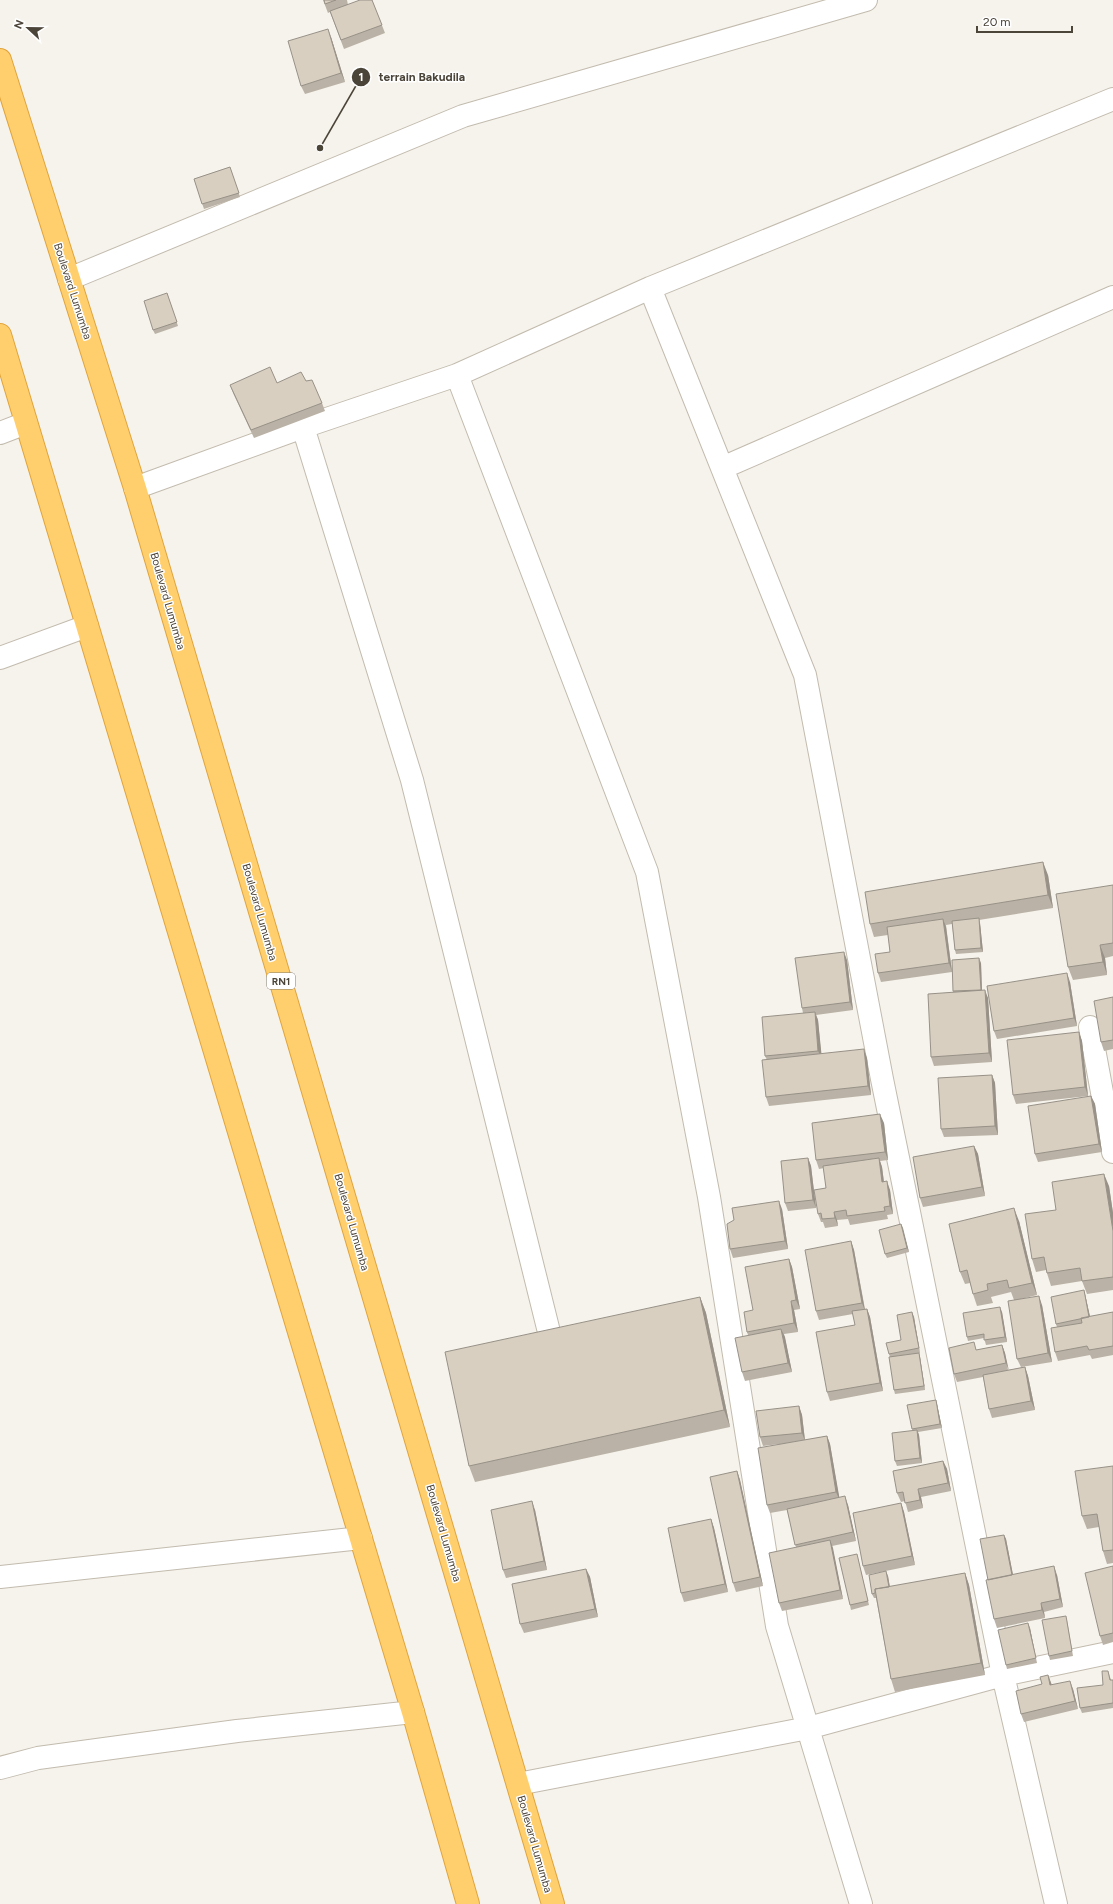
<svg xmlns="http://www.w3.org/2000/svg" width="1113" height="1904" viewBox="0 0 1113 1904" font-family="Figtree,sans-serif">
<rect width="100%" height="100%" fill="#f6f3ec"/>
<g fill="none" stroke-linecap="round" stroke-linejoin="round">
<defs>
<path id="minor" d="M69,279L463,116L866,0
M650,288L805,675L882,1079L1003,1675L1056,1904
M457,375L647,872L709,1197L777,1626L861,1904
M303,427L412,780L548,1328
M0,433L26,423
M722,468L1113,297
M135,488L303,427L457,375L650,288L1113,99
M0,658L87,626
M1090,1027L1113,1152
M0,1577L361,1538
M0,1768L38,1758L237,1731L413,1712
M518,1784L808,1728L1003,1675L1113,1652"/>
<path id="highway" d="M0,60L135,488L553,1904
M0,335L413,1712L468,1904"/>
</defs>
<use href="#minor" stroke="#c2bbae" stroke-width="24"/>
<use href="#highway" stroke="#e0a43c" stroke-width="24"/>
<use href="#minor" stroke="#fff" stroke-width="22"/>
<use href="#highway" stroke="#ffcf6e" stroke-width="22"/>
</g>
<path fill="#bab2a6" d="M323,0H347L348,5L372,0L385,33L344,49L330,12L328,13Z
M331,37L345,82L305,94L301,86Z
M230,167L240,197L204,209L194,179Z
M167,293L178,326L155,334L153,330Z
M306,381L322,403L325,411L254,438L233,393L230,385L277,383Z
M1048,875L1053,908L979,920L980,923L983,952L956,954L955,950L952,924L946,925L952,972L881,982L878,973L890,952L888,935L874,937L870,924Z
M1113,885V956L1105,958L1107,975L1073,980L1068,967Z
M847,960L853,1010L816,1015L818,1020L821,1054L867,1058L871,1095L769,1106L766,1097L767,1060L765,1056L803,1013L802,1008Z
M981,963L982,990L988,998L992,1062L934,1066L931,1057L953,991Z
M1070,982L1077,1026L997,1039L994,1031Z
M1113,997V1049L1104,1051L1101,1042Z
M1079,1032L1082,1041L1088,1096L1016,1104L1013,1095Z
M992,1075L995,1083L998,1135L944,1137L941,1129Z
M1091,1096L1095,1104L1102,1152L1038,1162L1035,1154Z
M884,1123L888,1160L880,1161L882,1167L884,1182L890,1190L893,1214L887,1215L888,1219L850,1225L848,1219L837,1220L838,1226L825,1228L823,1222H821L818,1214L826,1188L824,1168L819,1169L816,1160Z
M974,1146L978,1154L985,1196L923,1207L920,1198Z
M808,1158L811,1166L816,1208L788,1211L785,1203Z
M1109,1186L1113,1213V1290L1087,1294L1082,1281L1051,1286L1046,1270L1036,1272L1032,1259L1056,1210Z
M782,1209L788,1249L733,1258L730,1249Z
M1019,1221L1037,1295L1021,1299L1042,1305L1052,1362L1021,1367L1017,1359L1014,1300L1011,1292L991,1297L993,1303L977,1306L973,1294L970,1283L965,1284L960,1272Z
M901,1224L909,1252L887,1258L885,1254Z
M851,1241L854,1250L865,1309H867L870,1317L883,1391L830,1401L827,1392L855,1325L853,1314L819,1320L816,1311Z
M789,1259L792,1267L800,1309L794,1310L798,1332L784,1334L792,1372L745,1381L742,1372L748,1335L747,1332L753,1310Z
M1084,1290L1085,1294L1090,1317L1113,1312V1355L1092,1359L1090,1355L1058,1361L1055,1352L1057,1327L1056,1324Z
M700,1297L706,1313L730,1427L475,1482L469,1466Z
M1002,1312L1007,1342L986,1345L984,1338L968,1341L967,1337Z
M914,1317L920,1353H919L920,1357L925,1390L895,1394L894,1390L890,1357L889,1354L901,1340Z
M1002,1345L1005,1353L1008,1370L1025,1367L1028,1376L1035,1410L992,1418L989,1409L983,1377L957,1382L954,1374L977,1350Z
M936,1400L937,1404L942,1428L918,1432L919,1435L922,1463L897,1466L895,1461L913,1431L912,1429Z
M799,1406L802,1415L805,1440L827,1436L830,1444L839,1498L848,1505L856,1541L832,1546L843,1599L782,1611L779,1603L796,1547L787,1510L770,1513L767,1505L779,1444L763,1446L760,1437Z
M943,1461L947,1469L951,1491L921,1497L923,1508L908,1512L905,1501L901,1502L897,1493Z
M1113,1466V1563L1107,1564L1103,1551L1099,1527L1087,1529L1082,1516Z
M737,1471L740,1480L763,1586L736,1592L733,1583Z
M901,1503L904,1512L915,1565L866,1575L863,1566Z
M535,1510L547,1570L506,1578L503,1570Z
M711,1519L714,1528L728,1592L684,1602L681,1593Z
M1004,1535L1006,1539L1013,1575H1057L1063,1607L1044,1612L1045,1618L997,1628L994,1619L988,1580Z
M858,1558L869,1605L851,1610L850,1605Z
M1113,1566V1642L1103,1645L1100,1636Z
M586,1569L590,1577L598,1617L524,1633L520,1624Z
M965,1573L969,1585L985,1675L895,1692L891,1679L876,1598H874L872,1594L888,1576L890,1587Z
M1067,1620L1073,1656L1050,1660L1049,1656Z
M1030,1628L1037,1663L1007,1669L1006,1665Z
M1108,1671L1111,1680H1113V1708L1082,1713L1080,1708L1103,1685Z
M1048,1675L1052,1685L1073,1689L1078,1709L1024,1722L1021,1714Z"/>
<path fill="#979187" d="M328,29L331,37L345,82L341,73Z
M1043,862L1048,875L1053,908L1048,895Z
M979,918L980,923L983,952L981,948Z
M943,919L946,927L952,972L949,963Z
M1100,945L1105,958L1107,975L1103,962Z
M844,952L847,960L853,1010L850,1002Z
M979,958L981,963L982,994L981,990Z
M1067,973L1070,982L1077,1026L1074,1018Z
M985,990L988,998L992,1062L989,1053Z
M815,1012L818,1020L822,1059L818,1051Z
M1079,1032L1082,1041L1088,1096L1085,1087Z
M864,1049L867,1058L871,1095L868,1086Z
M992,1075L995,1083L998,1135L995,1126Z
M1091,1096L1095,1104L1102,1152L1099,1144Z
M880,1114L884,1123L888,1160L885,1152Z
M974,1146L978,1154L985,1196L982,1187Z
M808,1158L811,1166L816,1208L813,1200Z
M879,1158L882,1167L885,1191L882,1182Z
M1104,1174L1109,1186L1113,1213V1231Z
M887,1181L890,1190L893,1214L890,1206Z
M779,1201L782,1209L788,1249L785,1241Z
M1014,1208L1019,1221L1037,1295L1032,1283Z
M834,1212L837,1220L838,1226L835,1218Z
M901,1224L903,1228L909,1252L907,1248Z
M851,1241L854,1250L865,1311L862,1303Z
M789,1259L792,1267L800,1309L796,1300Z
M1084,1290L1085,1294L1091,1321L1089,1317Z
M1039,1296L1042,1305L1052,1362L1048,1353Z
M700,1297L706,1313L730,1427L724,1410Z
M791,1301L794,1310L798,1332L794,1323Z
M1000,1307L1002,1312L1007,1342L1005,1337Z
M867,1309L870,1317L883,1391L880,1383Z
M912,1312L914,1317L920,1353L919,1348Z
M781,1329L785,1337L792,1372L788,1363Z
M1002,1345L1005,1353L1009,1371L1006,1363Z
M919,1353L920,1357L925,1390L924,1386Z
M1025,1367L1028,1376L1035,1410L1031,1401Z
M936,1400L937,1404L942,1428L940,1424Z
M799,1406L802,1415L805,1441L802,1433Z
M917,1430L919,1435L922,1463L920,1458Z
M827,1436L830,1444L840,1501L836,1492Z
M943,1461L947,1469L951,1491L948,1483Z
M737,1471L740,1480L763,1586L760,1577Z
M918,1489L921,1497L923,1508L920,1500Z
M845,1496L848,1505L856,1541L853,1532Z
M532,1501L535,1510L547,1570L544,1561Z
M901,1503L904,1512L915,1565L912,1556Z
M711,1519L714,1528L728,1592L725,1584Z
M1004,1535L1006,1539L1014,1580L1012,1576Z
M830,1540L833,1548L843,1599L840,1590Z
M1054,1566L1057,1575L1063,1607L1060,1599Z
M586,1569L590,1577L598,1617L595,1609Z
M886,1571L888,1576L891,1595L890,1591Z
M965,1573L969,1585L985,1675L981,1663Z
M1041,1603L1044,1612L1045,1618L1042,1610Z
M1028,1623L1030,1628L1037,1663L1036,1658Z
M1048,1675L1051,1683L1053,1694L1050,1685Z
M1070,1681L1073,1689L1078,1709L1075,1701Z"/>
<path fill="#d8cfc1" stroke="#979187" d="M324,0H336L325,4Z
M360,0H372L382,25L341,40L330,11Z
M328,29L341,73L301,86L288,41Z
M230,167L239,193L202,204L194,179Z
M167,293L177,322L153,330L144,301Z
M270,367L277,383L301,372L306,381L312,380L322,403L251,430L230,385Z
M1043,862L1048,895L870,924L865,892Z
M1113,885V943L1100,945L1103,962L1068,967L1056,894Z
M979,918L981,948L955,950L952,921Z
M943,919L949,963L878,973L875,954L890,952L887,927Z
M844,952L850,1002L802,1008L795,958Z
M979,958L981,990L953,991L952,960Z
M1067,973L1074,1018L994,1031L987,986Z
M985,990L989,1053L931,1057L928,994Z
M1113,997V1040L1101,1042L1094,1001Z
M815,1012L818,1051L765,1056L762,1017Z
M1079,1032L1085,1087L1013,1095L1007,1040Z
M864,1049L868,1086L766,1097L762,1060Z
M992,1075L995,1126L941,1129L938,1078Z
M1091,1096L1099,1144L1035,1154L1028,1106Z
M880,1114L885,1152L816,1160L812,1123Z
M974,1146L982,1187L920,1198L913,1157Z
M808,1158L813,1200L785,1203L781,1161Z
M879,1158L882,1182L887,1181L890,1206L884,1207L885,1211L847,1216L846,1210L834,1212L835,1218L822,1219L821,1213L818,1214L814,1190L826,1188L823,1166Z
M1104,1174L1113,1231V1277L1082,1281L1080,1268L1047,1273L1044,1257L1032,1259L1025,1214L1056,1210L1052,1182Z
M779,1201L785,1241L730,1249L727,1224L734,1220L732,1208Z
M1014,1208L1032,1283L1009,1288L1007,1280L987,1284L988,1290L973,1294L967,1270L960,1272L949,1224Z
M901,1224L907,1248L885,1254L879,1230Z
M851,1241L862,1303L816,1311L805,1250Z
M789,1259L796,1300L791,1301L794,1323L747,1332L744,1312L753,1310L745,1267Z
M1084,1290L1089,1317L1056,1324L1051,1297Z
M1039,1296L1048,1353L1017,1359L1008,1301Z
M700,1297L724,1410L469,1466L445,1352Z
M1000,1307L1005,1337L984,1340V1334L967,1337L963,1313Z
M867,1309L880,1383L827,1392L816,1332L855,1325L852,1311Z
M912,1312L919,1348L889,1354L886,1343L901,1340L897,1315Z
M1113,1312V1346L1089,1350L1087,1346L1055,1352L1051,1328L1082,1323L1081,1318Z
M781,1329L788,1363L742,1372L735,1338Z
M974,1342L976,1350L1002,1345L1006,1363L954,1374L949,1348Z
M919,1353L924,1386L894,1390L889,1357Z
M1025,1367L1031,1401L989,1409L983,1375Z
M936,1400L940,1424L912,1429L907,1405Z
M799,1406L802,1433L760,1437L756,1411Z
M917,1430L920,1458L895,1461L892,1433Z
M827,1436L836,1492L767,1505L758,1448Z
M943,1461L948,1483L918,1489L920,1500L905,1503L903,1492L897,1493L893,1471Z
M1113,1466V1550L1103,1551L1097,1514L1082,1516L1075,1471Z
M737,1471L760,1577L733,1583L710,1477Z
M845,1496L853,1532L795,1545L787,1509Z
M532,1501L544,1561L503,1570L491,1510Z
M901,1503L912,1556L863,1566L853,1513Z
M711,1519L725,1584L681,1593L668,1528Z
M1004,1535L1012,1575L988,1580L980,1539Z
M830,1540L840,1590L779,1603L769,1553Z
M857,1554L868,1601L850,1605L839,1558Z
M1054,1566L1060,1599L1041,1603L1042,1610L994,1619L986,1580Z
M1113,1566V1633L1100,1636L1085,1573Z
M586,1569L595,1609L520,1624L512,1584Z
M886,1571L889,1587L875,1589V1593L872,1594L869,1575Z
M965,1573L981,1663L891,1679L875,1589Z
M1066,1616L1072,1651L1049,1656L1042,1620Z
M1028,1623L1036,1658L1006,1665L998,1630Z
M1102,1671H1108L1110,1680H1113V1703L1080,1708L1077,1688L1103,1685Z
M1048,1675L1050,1685L1070,1681L1075,1701L1021,1714L1016,1691L1042,1684L1040,1677Z"/>
<g text-anchor="middle" stroke-width="3" stroke-linejoin="round" paint-order="stroke">
<rect fill="#fff" stroke="#817c74" stroke-width="1" x="267" y="973" width="28" height="16" rx="3"/>
<g font-size="10" font-weight="bold" fill="#4b4439">
<text x="281" y="985">RN1</text>
</g>
<g font-size="11" fill="#4b4439" stroke="#fff">
<text transform="translate(73 291) rotate(72)" y="4">Boulevard Lumumba</text>
<text transform="translate(168 601) rotate(74)" y="4">Boulevard Lumumba</text>
<text transform="translate(260 912) rotate(74)" y="4">Boulevard Lumumba</text>
<text transform="translate(352 1222) rotate(74)" y="4">Boulevard Lumumba</text>
<text transform="translate(444 1533) rotate(74)" y="4">Boulevard Lumumba</text>
<text transform="translate(535 1844) rotate(74)" y="4">Boulevard Lumumba</text>
</g>
</g>
<path fill="none" stroke="#4b4439" stroke-width="1.5" d="M320 148L361 77"/>
<g fill="#4b4439" stroke="#fff" stroke-width="1.5">
<circle cx="320" cy="148" r="4"/>
<circle cx="361" cy="77" r="10"/>
</g>
<g font-size="12" text-anchor="middle" font-weight="bold" fill="#fff">
<text x="361" y="81">1</text>
</g>
<g font-size="12" text-anchor="middle" font-weight="bold" fill="#4b4439" stroke="#fff" stroke-width="3" stroke-linejoin="round" paint-order="stroke">
<text x="422" y="81">terrain Bakudila</text>
</g>
<g transform="translate(28 28) rotate(292)" stroke="#ffffff" stroke-width="3" paint-order="stroke">
<path d="M0-3L7 15L0 10L-7 15Z" fill="#4b4439"/>
<text y="-6" font-size="11" font-weight="bold" text-anchor="middle" fill="#4b4439">N</text>
</g>
<path d="M977 26v6h95v-6" fill="none" stroke="#4b4439" stroke-width="2"/>
<text x="983" y="26" font-size="12" fill="#4b4439" stroke="#ffffff" stroke-width="3" paint-order="stroke">20 m</text>
</svg>
